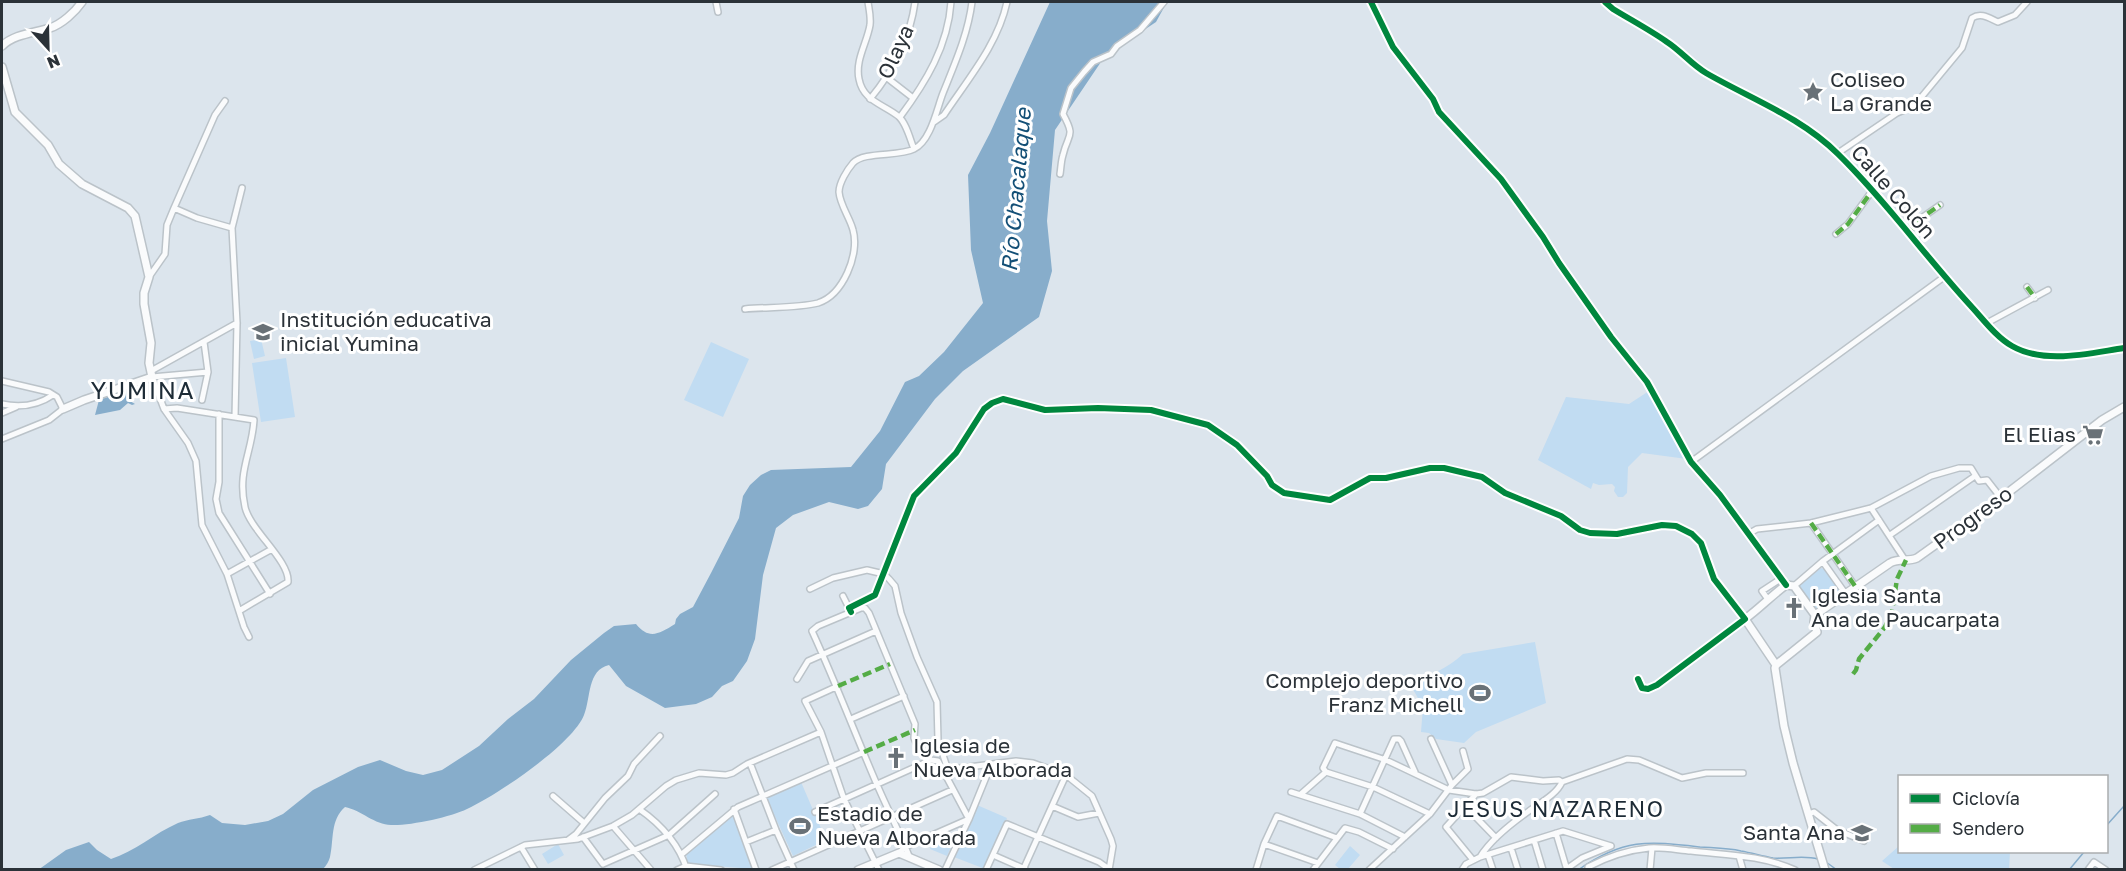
<svg xmlns="http://www.w3.org/2000/svg" width="2126" height="871" viewBox="0 0 2126 871" font-family="'Golos Text',sans-serif">
<rect width="100%" height="100%" fill="#dce5ed"/>
<path fill="#c1dcf2" d="M261,339L265,356L254,359L250,341Z
M711,342L749,359L723,417L684,400Z
M286,358L295,417L261,422L252,363Z
M1649,391L1687,459L1642,453L1628,467L1627,493L1623,497H1618L1614,491L1615,487L1612,484L1599,485L1593,483L1591,489L1538,460L1566,397L1629,404Z
M1821,568L1824,569L1840,590L1839,594L1817,609L1813,608L1797,586Z
M1535,642L1546,703L1476,732L1464,743L1436,739L1429,733L1421,732L1423,707L1410,684C1429,676 1448,668 1463,654Z
M801,782L826,840L793,856L766,797Z
M977,805L1007,818L985,869L954,857Z
M733,813L754,869L688,864L686,854Z
M935,839L951,847L947,856L930,849Z
M558,844L564,855L548,864L542,854Z
M1350,846L1360,855L1348,869H1340L1335,865Z
M1899,846L1900,852H2010L2009,869H1894L1882,861Z"/>
<path fill="#87adcb" d="M1050,2H1167L1156,22L1105,56L1055,130L1047,221L1052,271L1039,317L963,371L935,399L886,464L882,489L868,506L858,509L829,502L793,515L776,528L763,575L755,639L747,661L733,681L722,686L712,697L696,704L665,708L626,686L609,665C587,670 591,698 584,715C572,745 497,795 467,809C451,817 409,826 391,825C375,825 361,810 345,807C330,820 334,840 330,857C329,861 326,866 323,869L38,870L66,850L89,842L97,850L111,859C134,852 155,833 178,823C188,819 199,819 210,815L222,823L245,825L268,821L283,814L313,790L358,767L380,760L406,771L423,775L442,770L479,746L508,719L534,699L571,660L604,633L614,626L636,624C649,640 659,634 675,624L676,619L680,614L693,607L711,573L739,518L743,496L750,485L761,475L771,470L851,467L880,431L905,382L919,376L944,352L983,303L971,250L968,175L990,133Z
M130,389L128,393L130,401L135,404L132,405L128,403L120,410L95,415L99,400Z"/>
<g fill="none" stroke-linecap="round" stroke-linejoin="round">
<path stroke="#87adcb" stroke-width="1.5" d="M2106,826L2124,806
M1826,862L1837,870
M1578,870C1624,838 1648,841 1700,847C1714,848 1728,848 1741,851C1752,853 1762,856 1773,858C1788,859 1804,855 1818,859
M2069,870L2084,852"/>
<defs>
<path id="minor" d="M716,2L718,12
M868,2C869,9 871,17 870,25C867,43 855,60 859,79C863,101 883,104 898,116C906,122 910,139 914,149
M1371,2L1393,47L1433,99L1439,112L1501,179L1543,237L1559,263L1611,337L1647,382L1691,462L1720,495L1786,585
M1605,2L1613,9C1631,20 1650,30 1667,42C1681,51 1692,65 1706,73C1751,99 1801,117 1838,154C1886,201 1925,256 1970,305C1983,319 1996,337 2012,346C2045,365 2090,353 2124,348
M886,77L913,98
M870,99C894,70 910,39 915,2
M900,117C926,82 948,46 951,2
M934,122L944,115C968,79 998,44 1007,2
M1838,153L1897,113L1914,106L1962,48L1972,18C1981,12 1989,18 1998,22L2015,15L2027,2
M1060,174C1061,168 1061,161 1063,155C1068,133 1076,138 1063,114L1071,88L1084,72L1093,62L1111,54L1117,46L1140,30L1164,2
M174,208L197,218L232,228
M1908,232L1920,219L1940,205
M1836,234L1848,224L1872,191
M149,277L165,254L167,225L174,208L215,115L225,101
M2027,287L2035,298
M745,309C766,307 799,308 818,303C843,295 860,254 853,230C850,218 840,205 839,192C839,183 847,170 853,163C864,151 899,157 914,149C931,141 937,108 943,93C955,63 968,34 972,2
M1987,323L2048,290
M151,371L237,323
M208,372L152,377L164,409L188,443L196,461L202,525L227,574L244,627L249,637
M2,381L49,392L57,397L63,409L49,420L2,439
M202,400L208,372L204,342
M2,404C21,408 37,406 53,395
M164,409L177,408L254,420C252,453 237,471 245,507C250,530 290,561 288,582L239,611
M2,413L16,407
M219,414V482L216,499L219,513L270,594
M235,417L237,323L232,228L242,188
M1691,462L1944,277
M1871,508L1905,560
M1811,523L1855,586
M1748,534L1757,529L1811,523L1871,508L1931,476L1959,468H1971L1979,481L1987,480L2001,498
M1890,535L1975,476
M1823,562L1845,593
M227,574L272,549
M1794,586L1823,561L1879,520
M810,589L833,578L867,570L884,574L889,579L895,586L901,613L917,657L937,702L938,740L948,770
M843,596L850,610
M1767,598L1762,591L1782,578
M849,608L875,595L914,496L956,453L984,409L992,403L1003,399L1045,410L1098,408L1151,410L1208,425L1237,445L1267,476L1272,485L1284,493L1330,500L1370,478H1386L1430,468H1444L1482,477L1505,493L1561,516L1580,530L1590,533L1617,534L1662,525L1676,526L1692,534L1701,543L1714,579L1745,619L1657,685L1648,689L1642,688L1638,679
M797,679L808,661L876,631
M838,686L805,701L821,732L844,799L879,870
M851,719L904,696
M1431,739L1452,785
M750,763L776,830L794,870
M945,770L1016,761L1033,763L1066,775L1092,796L1111,839L1113,846L1109,870
M1326,772L1323,768L1335,743L1386,760L1449,790L1476,794L1483,793L1511,777L1543,781L1559,780L1562,782L1627,759L1639,760L1682,778L1706,773H1743
M1326,772L1373,787L1430,814
M1291,792L1360,814L1405,837
M1301,794L1326,772
M553,796L584,823
M1052,806L1078,817L1099,813
M1465,806L1496,838
M639,809C662,825 679,844 687,870
M734,809L756,870
M815,812L931,760
M1360,814L1394,739H1399L1401,741L1415,772
M1808,814L1814,812L1837,830L1864,841
M613,826L651,870
M1556,833L1567,870
M583,837L603,864
M568,840L576,834L605,798L628,776L634,764L660,736
M1534,840L1543,870
M746,842L776,830
M1264,844L1318,863
M521,847L535,870
M1511,848L1518,870
M899,853L905,847L969,819L938,761L931,760L920,752L914,738L915,724L869,613L865,608H861L818,626L812,631C835,681 854,731 875,780C886,806 899,831 909,856
M682,854L738,807L864,752
M993,855L1025,869
M1488,855L1493,870
M1739,856L1743,870
M1480,857C1491,839 1512,823 1529,811C1540,803 1557,794 1562,782
M1473,860L1446,827L1476,794
M603,864L669,835L715,794
M474,870L525,845L578,839L613,826L632,815L666,786L676,780L699,773L726,775L733,773L747,764L821,732
M677,870L686,866L721,870
M772,870L952,790
M945,870L969,819L991,765
M986,870L1007,824L1099,862L1109,869
M1023,870L1066,775
M1256,870L1264,844L1277,816L1337,838
M1313,870L1345,828L1359,832L1393,849
M1369,870L1430,814L1452,785L1468,769L1463,751
M1462,870L1466,864L1480,857L1563,831L1611,846
M1565,870L1582,858L1611,846
M1588,870V867C1607,857 1628,850 1649,848C1663,847 1678,850 1691,851C1726,855 1762,855 1795,870
M1650,870L1652,848
M2088,870L2094,862L2106,870"/>
<path id="major" d="M2,46C14,34 34,33 50,28C62,24 75,12 82,2
M2,67L15,112L48,145L59,164L82,184L128,208L135,216L149,277L144,293V304L151,343L149,363L152,377L84,400L63,409
M1815,615L1890,563C1899,558 1908,562 1917,558L2001,498L2102,420L2124,407
M1776,665L1817,632L1814,622L1815,615L1794,586L1786,585C1771,596 1760,608 1745,619L1776,665L1775,668L1784,726L1793,763L1825,870
M858,870L899,853L939,870"/>
</defs>
<use href="#minor" stroke="#bbc3c9" stroke-width="8"/>
<use href="#major" stroke="#bbc3c9" stroke-width="10"/>
<use href="#minor" stroke="#fafbfc" stroke-width="5"/>
<use href="#major" stroke="#fafbfc" stroke-width="7"/>
<path stroke="#54ac46" stroke-width="4.5" stroke-dasharray="9 4.5" stroke-linecap="butt" d="M1908,232L1920,219L1940,205
M1836,234L1848,224L1872,191
M2027,287L2035,298
M1811,523L1855,586
M1853,674L1856,670L1859,659L1885,627L1892,612L1897,579L1906,560
M838,686L890,664
M864,752L915,730"/>
<defs>
<path id="cycleway" d="M1371,2L1393,47L1433,99L1439,112L1501,179L1543,237L1559,263L1611,337L1647,382L1691,462L1720,495L1786,585
M1605,2L1613,9C1631,20 1650,30 1667,42C1681,51 1692,65 1706,73C1751,99 1801,117 1838,154C1886,201 1925,256 1970,305C1983,319 1996,337 2012,346C2045,365 2090,353 2124,348
M851,612L849,608L875,595L914,496L956,453L984,409L992,403L1003,399L1045,410L1098,408L1151,410L1208,425L1237,445L1267,476L1272,485L1284,493L1330,500L1370,478H1386L1430,468H1444L1482,477L1505,493L1561,516L1580,530L1590,533L1617,534L1662,525L1676,526L1692,534L1701,543L1714,579L1745,619L1657,685L1648,689L1642,688L1638,679"/>
</defs>
<use href="#cycleway" stroke="#fff" stroke-width="10"/>
<use href="#cycleway" stroke="#00873e" stroke-width="6"/>
</g>
<defs>
<symbol id="sight-bare" viewBox="-9 -9 18 18"><path d="M0-6L1.8-2.2L6-1.7L2.9 1.2L3.7 5.4L0 3.3L-3.7 5.4L-2.9 1.2L-6-1.7L-1.8-2.2Z" fill="#697177" stroke="#fff" stroke-width="2.5" paint-order="stroke"/></symbol>
<symbol id="school-bare" viewBox="-9 -9 18 18"><path d="M0-5L7-2L0 1L-7-2ZM-4 1L0 2.5L4 1V4Q0 6-4 4Z" fill="#697177" stroke="#fff" stroke-width="2.5" paint-order="stroke"/></symbol>
<symbol id="supermarket-bare" viewBox="-9 -9 18 18"><path d="M-6-5.5h2.5l.6 2H6L4.5 2H-2.5L-4.4-4H-6ZM-1.5 3.2a1.3 1.3 0 1 0 .1 0ZM3 3.2a1.3 1.3 0 1 0 .1 0Z" fill="#697177" stroke="#fff" stroke-width="2.5" paint-order="stroke"/></symbol>
<symbol id="church-bare" viewBox="-9 -9 18 18"><path d="M-1.2-6h2.4v3.5h3.3v2.4h-3.3V6h-2.4V-.1h-3.3v-2.4h3.3Z" fill="#697177" stroke="#fff" stroke-width="2.5" paint-order="stroke"/></symbol>
<symbol id="stadium-bare" viewBox="-9 -9 18 18"><path d="M0-5a6.5 5 0 1 0 0 10a6.5 5 0 1 0 0-10ZM-3.5-1.8h7v3.6h-7Z" fill="#697177" stroke="#fff" stroke-width="2.5" paint-order="stroke"/></symbol>
</defs>
<g fill-rule="evenodd">
<use href="#sight-bare" x="1798" y="77" width="30" height="30"/>
<use href="#school-bare" x="248" y="317" width="30" height="30"/>
<use href="#supermarket-bare" x="2078" y="420" width="30" height="30"/>
<use href="#church-bare" x="1779" y="593" width="30" height="30"/>
<use href="#stadium-bare" x="1465" y="678" width="30" height="30"/>
<use href="#church-bare" x="881" y="743" width="30" height="30"/>
<use href="#stadium-bare" x="785" y="811" width="30" height="30"/>
<use href="#school-bare" x="1847" y="818" width="30" height="30"/>
</g>
<g text-anchor="middle" stroke-width="6" stroke-linejoin="round" paint-order="stroke">
<g font-size="21" fill="#2b3238" stroke="#fff">
<text transform="translate(896 52) rotate(-65)" y="7">Olaya</text>
<text transform="translate(1893 192) rotate(49)" y="7">Calle Colón</text>
<text transform="translate(1973 518) rotate(-36)" y="7">Progreso</text>
</g>
<g font-size="21" fill="#2b3238" stroke="#fff" text-anchor="start">
<text x="1830" y="87">Coliseo<tspan x="1830" dy="24">La Grande</tspan></text>
<text x="280" y="327">Institución educativa<tspan x="280" dy="24">inicial Yumina</tspan></text>
<text x="2076" y="442" text-anchor="end">El Elias</text>
<text x="1811" y="603">Iglesia Santa<tspan x="1811" dy="24">Ana de Paucarpata</tspan></text>
<text x="1463" y="688" text-anchor="end">Complejo deportivo<tspan x="1463" dy="24">Franz Michell</tspan></text>
<text x="913" y="753">Iglesia de<tspan x="913" dy="24">Nueva Alborada</tspan></text>
<text x="817" y="821">Estadio de<tspan x="817" dy="24">Nueva Alborada</tspan></text>
<text x="1845" y="840" text-anchor="end">Santa Ana</text>
</g>
<g font-size="22" font-style="italic" fill="#134f76" stroke="#fff">
<text transform="translate(1016 190) rotate(-85)" y="8">Río Chacalaque</text>
</g>
<g font-size="22" letter-spacing="1.5" fill="#1d2b36" stroke="#fff">
<text x="1556" y="817">JESUS NAZARENO</text>
</g>
<g font-size="24" letter-spacing="1.5" fill="#1d2b36" stroke="#fff">
<text x="143" y="399">YUMINA</text>
</g>
</g>
<rect width="2126" height="871" fill="none" stroke="#2b3238" stroke-width="6"/>
<rect x="1898" y="775" width="210" height="78" fill="#ffffff" stroke="#aaadaf" stroke-width="1.5"/>
<rect x="1910" y="794" width="30" height="9" fill="#00873e" stroke="#aaadaf" stroke-width="1.5"/>
<text x="1952" y="805" font-size="18" fill="#2b3238">Ciclovía</text>
<rect x="1910" y="824" width="30" height="9" fill="#54ac46" stroke="#aaadaf" stroke-width="1.5"/>
<text x="1952" y="835" font-size="18" fill="#2b3238">Sendero</text>
<g transform="translate(48 48) rotate(158)" stroke="#ffffff" stroke-width="4.5" paint-order="stroke">
<path d="M0-4.5L10 22L0 15L-10 22Z" fill="#2b3238"/>
<text y="-9" font-size="16" font-weight="bold" text-anchor="middle" fill="#2b3238">N</text>
</g>
</svg>
